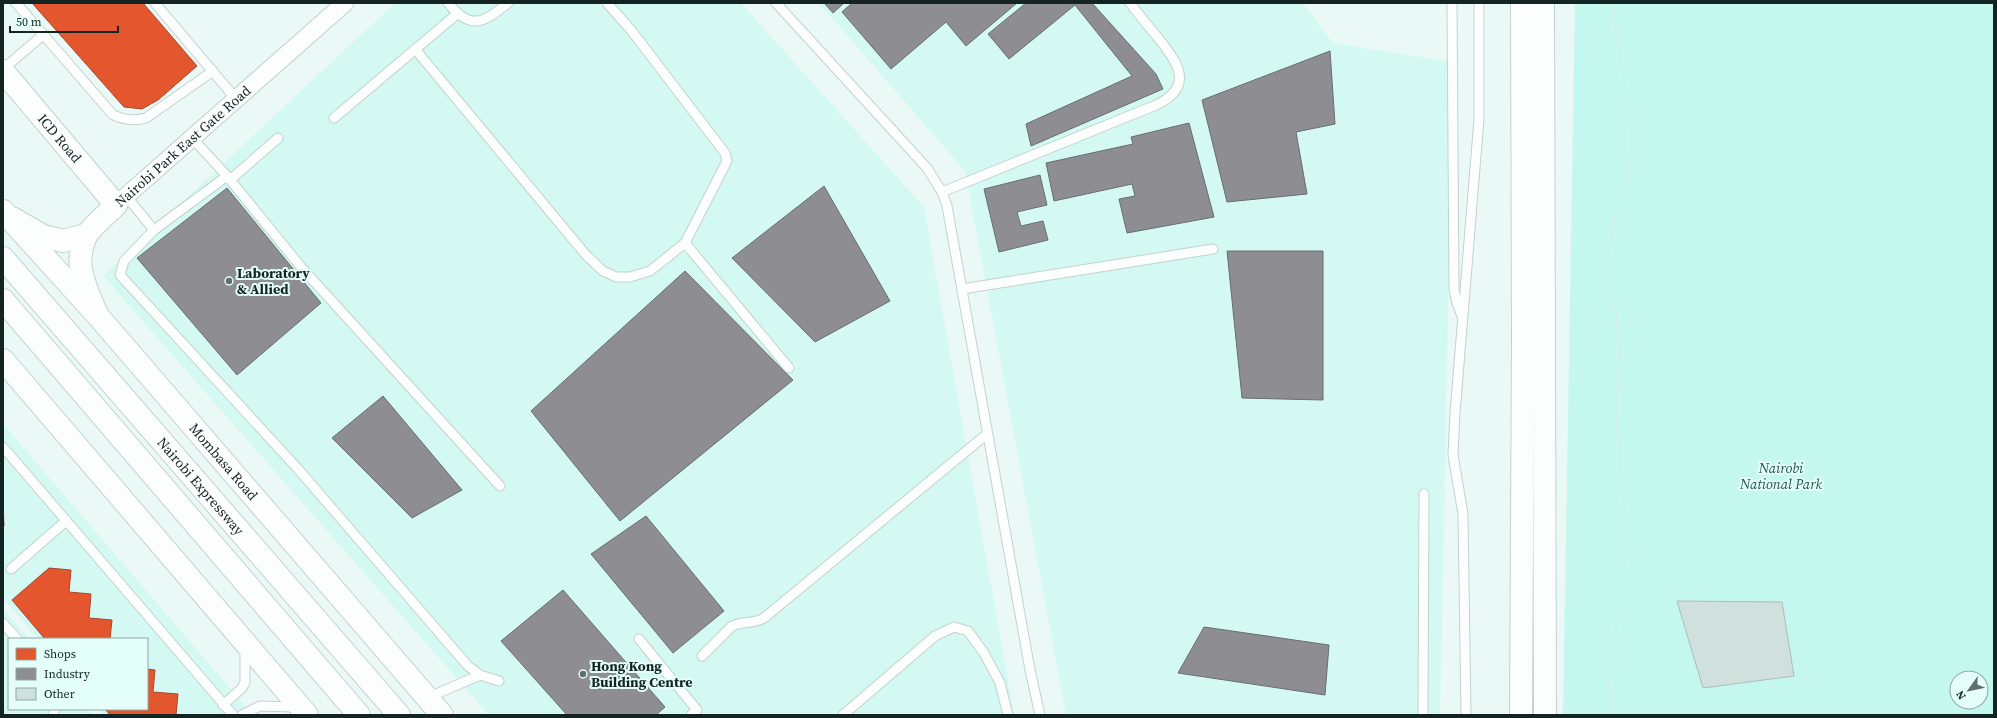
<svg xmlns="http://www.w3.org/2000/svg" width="1997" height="718" viewBox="0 0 1997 718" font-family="'Source Serif 4',serif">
	<rect width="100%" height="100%" fill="#eaf9f6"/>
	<g fill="#d4f9f2">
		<polygon points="395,3 741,3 924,207 1014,715 489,715 103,276"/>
		<polygon points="819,3 1303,3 1333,43 1453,62 1440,715 1066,715 965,171"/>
		<polygon points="3,424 253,715 103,715 98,709 147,709 147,639 38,639 3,598"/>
		<polygon points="3,609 29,639 9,639 9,709 89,709 94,715 3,715"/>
	</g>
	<path fill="#c4f7ee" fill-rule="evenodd" d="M1575,3h419v712h-431zM1957,678h24v24h-24z"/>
	<g fill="#e4572e" stroke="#a5482a">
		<polygon points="32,3 143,3 197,66 158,100 142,109 124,107"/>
		<polygon points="3,504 4,526 3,527"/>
		<polygon points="49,568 71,570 69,592 91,594 89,618 112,620 110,639 45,639 12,600"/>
		<polygon points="147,669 155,670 153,692 178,694 176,715 110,715 105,709 147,709"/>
	</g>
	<g fill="#8d8d92" stroke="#686e70">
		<polygon points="824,3 844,3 833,13"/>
		<polygon points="852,3 1017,3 966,46 946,22 891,69 842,12"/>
		<polygon points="1026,3 1092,3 1156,74 1163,89 1031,146 1026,124 1132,76 1075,5 1009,59 988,34"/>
		<polygon points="1330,51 1335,124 1296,132 1307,194 1227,202 1202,100"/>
		<polygon points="1189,123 1214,217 1127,233 1119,199 1135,196 1132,184 1054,201 1046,163 1133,144 1131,137"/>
		<polygon points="1040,175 1047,205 1017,212 1021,226 1043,221 1048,240 999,252 984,189"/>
		<polygon points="824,186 890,301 815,342 732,258"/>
		<polygon points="227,188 321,303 237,375 137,258"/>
		<polygon points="1227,251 1323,251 1323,400 1242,398"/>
		<polygon points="685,271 793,380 620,521 531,411"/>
		<polygon points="383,396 462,490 412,518 332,438"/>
		<polygon points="646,516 724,611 673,653 591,554"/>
		<polygon points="563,590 665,707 656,715 567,715 501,641"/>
		<polygon points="1204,627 1329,645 1325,695 1178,673"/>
	</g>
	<polygon fill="#d0e0dd" stroke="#aebcba" points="1677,601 1782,602 1794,676 1703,688"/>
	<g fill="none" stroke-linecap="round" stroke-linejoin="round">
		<g stroke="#c3d2cf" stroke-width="11">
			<g id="service">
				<path d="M16,3l97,112c11,5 22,6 33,3l67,-47"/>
				<polyline points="155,3 236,99"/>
				<path d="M448,3c23,28 35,20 60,0"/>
				<polyline points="776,3 927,168 942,192 947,206 1030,670 1040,715"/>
				<polyline points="1452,3 1454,290 1457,303 1462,316"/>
				<polyline points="415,49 586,255 603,271 616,277 630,277 650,271 685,243 727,161 725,153 631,30 607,3"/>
				<polyline points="3,69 43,35"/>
				<polyline points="334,118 457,14"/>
				<polyline points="192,138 227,176"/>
				<polyline points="230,180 278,138"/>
				<path d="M942,192l214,-87c38,-18 23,-41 3,-66 -10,-12 -20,-24 -29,-36"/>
				<polyline points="126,196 154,230 124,261 120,275 298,469 468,666 480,675"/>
				<polyline points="154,230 227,176 301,267 500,486"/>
				<polyline points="685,243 789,368"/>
				<polyline points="962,289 1213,249"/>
				<polyline points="3,447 233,715"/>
				<polyline points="11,569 66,521"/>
				<polyline points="3,623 17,639"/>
				<polyline points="639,639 697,710 691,715"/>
				<path d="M702,656l30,-30c11,-5 22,-2 32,-8l223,-184"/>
				<polyline points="427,698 480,675 499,681"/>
				<polyline points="223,705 242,688 245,682 245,649"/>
				<polyline points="53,715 55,709"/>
				<polyline points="242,715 260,706 296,707"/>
				<polyline points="843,715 935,636 954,627 968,631 984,653 1000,683 1008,715"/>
				<polyline points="1423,715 1424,494"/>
				<polyline points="1466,715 1463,514 1453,455 1455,413 1479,119 1479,3"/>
			</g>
		</g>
		<g stroke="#c3d2cf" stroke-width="19">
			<g id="minor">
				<path id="s1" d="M116,205l229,-202"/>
			</g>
		</g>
		<g stroke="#c3d2cf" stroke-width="24">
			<g id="primary">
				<polyline points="1543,3 1545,715"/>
				<path id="s2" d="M3,71l113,134c-8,8 -25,22 -30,31 -13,27 -1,50 10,76"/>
				<polyline points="12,218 43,236 63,241 86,235"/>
				<polyline points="1521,715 1523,340 1522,3"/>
			</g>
		</g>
		<g stroke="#c3d2cf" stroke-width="24">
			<g id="trunk">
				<path id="s3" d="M3,211l95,105 344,399"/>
				<polyline points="3,360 307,715"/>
			</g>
		</g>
		<g stroke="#c3d2cf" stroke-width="24">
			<g id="motorway">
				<path id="s4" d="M3,258l396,457"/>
				<polyline points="3,300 359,715"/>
			</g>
		</g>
		<polyline stroke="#dee4e2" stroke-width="2.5" stroke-dasharray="1 3" stroke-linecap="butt" points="1613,715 1609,685 1627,542 1616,409 1620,344 1616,313 1606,277 1606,266 1613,227 1630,165 1632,144 1629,107 1613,14 1615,3"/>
		<use href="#service" stroke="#fcfefe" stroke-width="9"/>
		<use href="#minor" stroke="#fcfefe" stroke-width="17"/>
		<use href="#primary" stroke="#fcfefe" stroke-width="22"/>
		<use href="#trunk" stroke="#fcfefe" stroke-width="22"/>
		<use href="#motorway" stroke="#fcfefe" stroke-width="22"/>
	</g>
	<g fill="#5e6f6c" stroke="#e4fffa" stroke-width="1.5">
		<circle cx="229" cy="281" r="4"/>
		<circle cx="583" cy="674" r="4"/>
	</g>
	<g text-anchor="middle" stroke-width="4" stroke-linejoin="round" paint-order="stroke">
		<g font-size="14" fill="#132422" stroke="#e4fffa">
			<text dy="5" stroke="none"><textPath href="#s2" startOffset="88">ICD Road</textPath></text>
			<text dy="5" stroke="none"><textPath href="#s1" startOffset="89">Nairobi Park East Gate Road</textPath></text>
			<text dy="5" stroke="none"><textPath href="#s3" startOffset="334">Mombasa Road</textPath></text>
			<text dy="5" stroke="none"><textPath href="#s4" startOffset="302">Nairobi Expressway</textPath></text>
		</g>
		<g font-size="14" font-weight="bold" fill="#132422" stroke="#e4fffa" text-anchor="start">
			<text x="237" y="278">Laboratory<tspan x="237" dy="16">&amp; Allied</tspan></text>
			<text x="591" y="671">Hong Kong<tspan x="591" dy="16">Building Centre</tspan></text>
		</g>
		<g font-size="14" font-style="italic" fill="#23574f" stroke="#e4fffa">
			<text x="1781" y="473">Nairobi<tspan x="1781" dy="16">National Park</tspan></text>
		</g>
	</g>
	<rect width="1997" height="718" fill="none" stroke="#132422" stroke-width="8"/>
	<rect x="8" y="638" width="140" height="72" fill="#e4fffa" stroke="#90a7a4"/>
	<rect x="16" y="648" width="20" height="12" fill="#e4572e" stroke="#90a7a4"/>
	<text x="44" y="658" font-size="12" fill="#132422">Shops</text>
	<rect x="16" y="668" width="20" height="12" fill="#8d8d92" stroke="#90a7a4"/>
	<text x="44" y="678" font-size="12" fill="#132422">Industry</text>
	<rect x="16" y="688" width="20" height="12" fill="#d0e0dd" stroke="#90a7a4"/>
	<text x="44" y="698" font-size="12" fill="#132422">Other</text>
	<g transform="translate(1969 690) rotate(237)"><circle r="19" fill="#e4fffa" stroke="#90a7a4"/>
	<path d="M0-3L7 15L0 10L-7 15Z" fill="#5e6f6c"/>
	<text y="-6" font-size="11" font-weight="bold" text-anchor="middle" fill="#132422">N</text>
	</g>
	<path d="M10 26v6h108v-6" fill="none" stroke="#132422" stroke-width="2"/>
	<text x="16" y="26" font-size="12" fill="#132422" stroke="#e4fffa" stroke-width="3" paint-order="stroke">50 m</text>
</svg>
